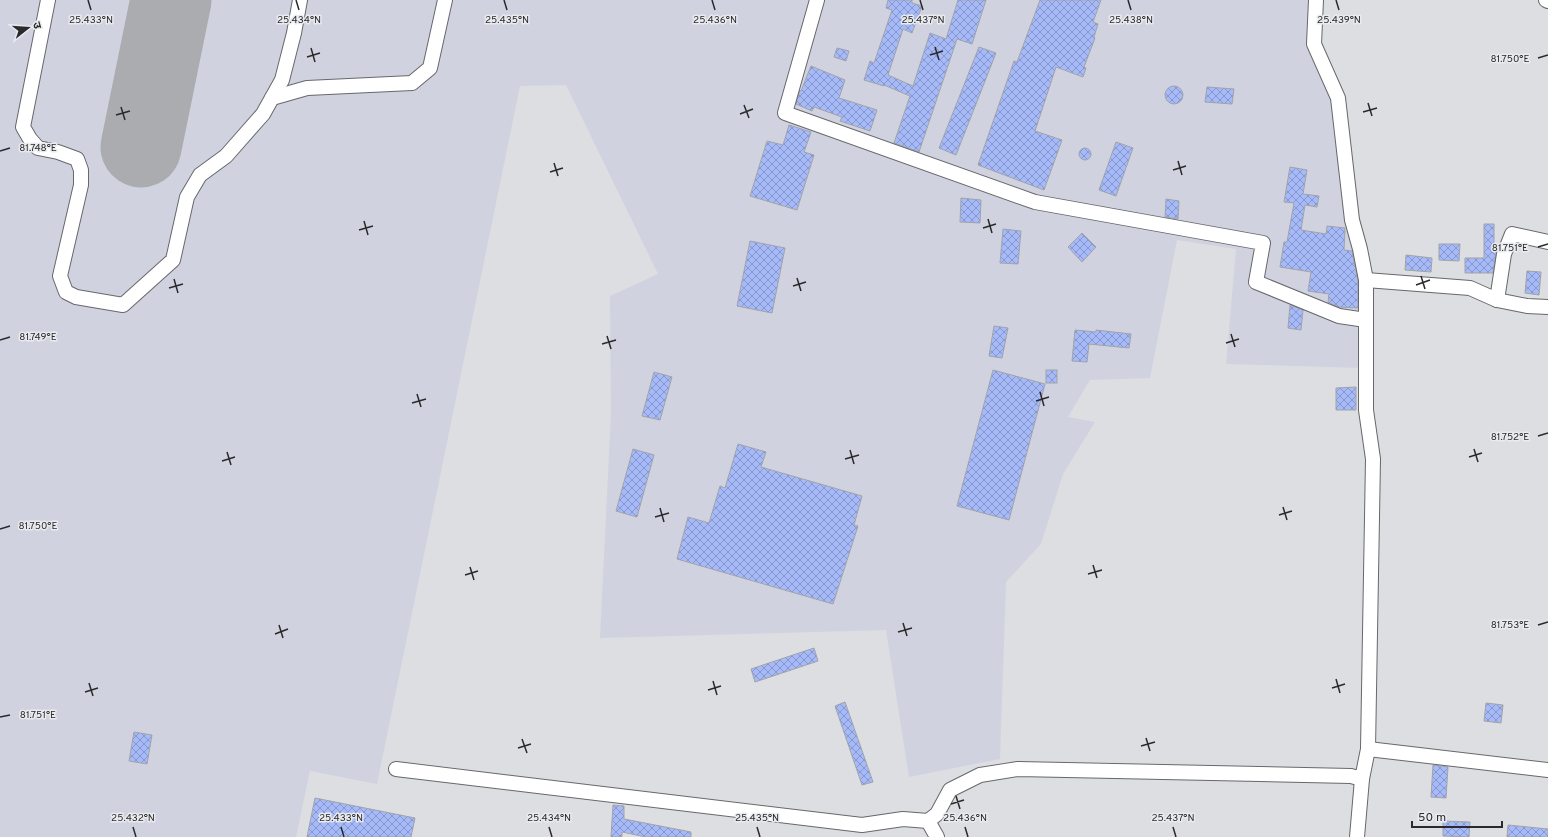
<svg xmlns="http://www.w3.org/2000/svg" width="1548" height="837" viewBox="0 0 1548 837" font-family="Overpass,'Noto Sans Devanagari',sans-serif">
	<defs>
		<pattern id="building-cross-hatch" width="8" height="8" patternUnits="userSpaceOnUse"><rect width="8" height="8" fill="#a6baf9"/><path d="M0 0l8 8M0 8l8-8" fill="none" stroke="#8797ca"/></pattern>
	</defs>
	<rect width="100%" height="100%" fill="#dcdee2"/>
	<polygon fill="#d0d3df" points="0,0 1315,0 1319,52 1342,97 1359,225 1364,368 1226,364 1236,249 1177,240 1150,378 1090,380 1068,417 1095,422 1063,474 1041,544 1006,582 1000,759 909,777 886,630 600,638 611,413 610,296 658,274 566,85 520,86 377,784 310,771 296,837 0,837"/>
	<g fill="none" stroke-linecap="round" stroke-linejoin="round">
		<polyline stroke="#aaacaf" stroke-width="81" points="141,147 171,0"/>
	</g>
	<g fill="url(#building-cross-hatch)" stroke="#a1a3a7">
		<polygon points="888,0 912,0 912,3 922,6 912,33 903,29 888,75 913,86 930,33 946,39 958,0 986,0 972,44 957,39 919,152 894,143 910,96 884,85 884,86 864,80 870,61 874,63 892,10 886,8"/>
		<polygon points="1040,0 1101,0 1093,22 1098,24 1094,37 1095,38 1084,67 1086,68 1083,77 1056,67 1035,131 1062,140 1044,190 978,165 1014,61 1017,62"/>
		<polygon points="979,47 996,53 956,155 939,148"/>
		<polygon points="837,48 849,51 846,61 834,57"/>
		<polygon points="811,66 845,80 839,98 877,110 870,131 840,121 842,117 814,107 812,111 796,104 800,90 801,91"/>
		<circle cx="1174" cy="95" r="9"/>
		<polygon points="1207,87 1234,89 1232,104 1205,102"/>
		<polygon points="789,125 811,132 804,152 814,155 797,210 750,196 767,141 783,145"/>
		<polygon points="1116,142 1133,148 1116,196 1099,190"/>
		<circle cx="1085" cy="154" r="6"/>
		<polygon points="1290,167 1307,170 1303,194 1319,196 1317,207 1305,205 1301,230 1326,234 1327,226 1345,228 1344,250 1352,251 1358,281 1358,308 1338,307 1328,302 1329,294 1308,291 1311,272 1280,267 1284,242 1287,242 1294,203 1284,202"/>
		<polygon points="961,198 981,200 980,223 960,222"/>
		<polygon points="1166,199 1179,201 1178,219 1165,217"/>
		<polygon points="1484,224 1494,224 1494,250 1496,250 1496,253 1493,273 1465,273 1465,258 1484,258"/>
		<polygon points="1003,229 1021,231 1018,264 1000,263"/>
		<polygon points="1082,233 1096,247 1082,262 1068,247"/>
		<polygon points="750,241 785,248 772,313 737,306"/>
		<polygon points="1439,244 1460,244 1459,261 1439,260"/>
		<polygon points="1406,255 1432,258 1431,272 1405,270"/>
		<polygon points="1527,271 1541,272 1539,295 1525,293"/>
		<polygon points="1290,305 1303,310 1301,330 1288,328"/>
		<polygon points="994,326 1008,328 1002,358 989,356"/>
		<polygon points="1075,330 1096,332 1096,330 1131,334 1129,348 1089,344 1087,362 1072,361"/>
		<polygon points="993,370 1045,384 1009,520 957,506"/>
		<rect x="1046" y="370" width="11" height="13"/>
		<polygon points="654,372 672,377 660,420 642,416"/>
		<polygon points="1356,387 1356,410 1336,410 1336,388"/>
		<polygon points="738,444 766,452 761,467 862,496 854,525 858,526 833,604 677,559 688,517 709,523 720,486 725,488"/>
		<polygon points="633,449 654,455 637,517 616,511"/>
		<polygon points="814,648 818,661 755,682 751,669"/>
		<polygon points="845,702 873,782 862,785 835,706"/>
		<polygon points="1486,703 1503,705 1501,723 1484,721"/>
		<polygon points="134,732 152,735 147,764 129,761"/>
		<polygon points="1433,765 1448,767 1446,798 1431,797"/>
		<polygon points="315,798 415,818 411,837 307,837"/>
		<polygon points="613,805 624,806 624,819 691,832 691,837 646,837 622,832 622,837 611,837"/>
		<polygon points="1443,821 1470,822 1469,837 1443,836"/>
		<polygon points="1508,825 1548,829 1548,837 1507,837"/>
	</g>
	<g fill="none" stroke-linecap="round" stroke-linejoin="round">
		<g stroke="#66686b" stroke-width="16">
			<g id="minor">
				<polyline points="48,0 23,127 30,139 38,148 58,152 77,159 81,170 81,185 60,276 66,292 76,297 123,305 173,260 187,197 200,175 226,156 263,114 282,80 294,33 300,0"/>
				<polyline points="817,0 785,113 1035,202 1263,243 1256,282 1339,316 1366,320"/>
				<polyline points="1546,0 1548,1"/>
				<polyline points="272,98 307,88 412,83 430,68 445,0"/>
				<polyline points="1366,280 1470,288 1497,300 1527,306 1548,307"/>
				<polyline points="1497,300 1504,254 1512,234 1548,242"/>
				<polyline points="1368,749 1548,770"/>
				<polyline points="396,769 862,825 903,819 928,821 937,837"/>
				<polyline points="928,821 937,814 950,790 980,775 1018,769 1351,776 1362,779 1368,749 1373,459 1366,410 1366,280 1360,249 1352,220 1338,98 1314,44 1316,0"/>
				<polyline points="1357,837 1362,779"/>
			</g>
		</g>
		<use href="#minor" stroke="#fff" stroke-width="14"/>
	</g>
	<path fill="none" stroke="#2a2a2c" stroke-width="1.5" d="M88,0l3,10M296,0l3,10M504,0l3,10M712,0l3,10M920,0l3,10M1128,0l3,10M1336,0l3,10M935,47l4,13M311,48l4,14M930,55l13,-4M307,57l13,-4M1538,58l10,-3M1368,103l4,13M744,105l5,13M121,107l4,13M1363,112l14,-4M740,114l13,-5M116,115l14,-4M0,151l10,-3M1178,161l4,14M554,163l4,13M1173,170l13,-4M550,172l13,-4M988,219l4,14M364,221l4,14M983,228l13,-4M359,230l14,-4M1538,247l10,-3M1421,276l4,13M797,278l4,13M174,279l4,14M1416,285l14,-5M793,286l13,-4M169,288l14,-4M1231,334l4,13M607,336l4,13M0,340l10,-3M1226,343l13,-4M602,344l14,-4M1040,392l4,14M417,394l4,13M1036,401l13,-4M412,403l14,-4M1538,436l10,-3M1474,449l4,13M850,450l4,14M227,452l4,13M1469,457l13,-4M845,459l14,-4M222,461l13,-4M1283,507l4,13M660,508l4,14M1279,515l13,-4M655,517l14,-4M0,529l10,-3M1093,565l4,13M470,567l4,13M1088,574l14,-4M465,575l13,-4M903,623l4,13M279,625l4,13M1538,625l10,-3M898,632l14,-4M275,634l13,-5M1336,679l4,14M713,681l4,14M89,683l4,13M1332,688l13,-4M708,690l13,-4M85,692l13,-4M0,717l10,-2M1146,738l4,13M522,739l5,14M1141,746l14,-4M518,748l13,-4M956,796l4,13M951,804l13,-4M133,827l3,10M341,827l3,10M549,827l3,10M757,827l3,10M965,827l3,10M1173,827l3,10"/>
	<g font-size="10" text-anchor="middle" fill="#2a2a2c" stroke="#e9ebef" stroke-width="3" stroke-linejoin="round" paint-order="stroke">
		<text x="91" y="23">25.433°N</text>
		<text x="299" y="23">25.434°N</text>
		<text x="507" y="23">25.435°N</text>
		<text x="715" y="23">25.436°N</text>
		<text x="923" y="23">25.437°N</text>
		<text x="1131" y="23">25.438°N</text>
		<text x="1339" y="23">25.439°N</text>
		<text x="1510" y="62">81.750°E</text>
		<text x="38" y="151">81.748°E</text>
		<text x="1510" y="251">81.751°E</text>
		<text x="38" y="340">81.749°E</text>
		<text x="1510" y="440">81.752°E</text>
		<text x="38" y="529">81.750°E</text>
		<text x="1510" y="628">81.753°E</text>
		<text x="38" y="718">81.751°E</text>
		<text x="133" y="821">25.432°N</text>
		<text x="341" y="821">25.433°N</text>
		<text x="549" y="821">25.434°N</text>
		<text x="757" y="821">25.435°N</text>
		<text x="965" y="821">25.436°N</text>
		<text x="1173" y="821">25.437°N</text>
	</g>
	<g transform="translate(28 28) rotate(73)" stroke="#e9ebef" stroke-width="3" paint-order="stroke">
	<path d="M0-3L7 15L0 10L-7 15Z" fill="#2a2a2c"/>
	<text y="-6" font-size="11" font-weight="bold" text-anchor="middle" fill="#2a2a2c">उ</text>
	</g>
	<path d="M1412 821v6h90v-6" fill="none" stroke="#2a2a2c" stroke-width="2"/>
	<text x="1418" y="821" font-size="12" fill="#2a2a2c" stroke="#e9ebef" stroke-width="3" paint-order="stroke">50 m</text>
</svg>
